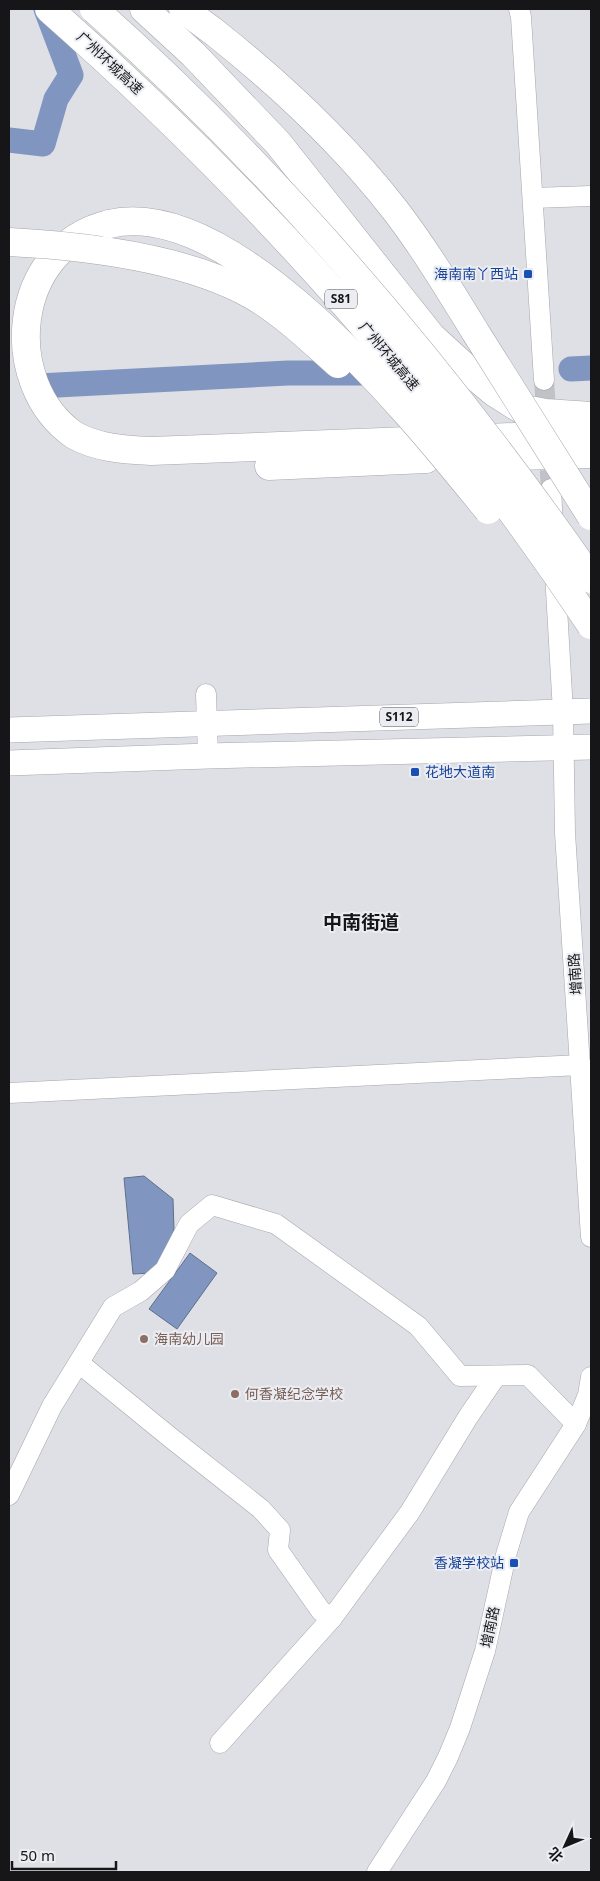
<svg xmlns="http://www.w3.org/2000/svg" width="600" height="1881" viewBox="0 0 600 1881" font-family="'Noto Sans','Noto Sans SC',sans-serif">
	<rect width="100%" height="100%" fill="#dee0e6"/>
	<g fill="#8095bf" stroke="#606f8d">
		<polygon points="144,1176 173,1199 174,1230 169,1247 153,1273 133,1274 124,1178"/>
		<polygon points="190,1253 217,1273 177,1329 149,1309"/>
	</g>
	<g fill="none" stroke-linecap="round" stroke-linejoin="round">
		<g stroke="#8095bf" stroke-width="25">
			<polyline points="9,140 43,144 56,99 71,75 46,9"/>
			<polyline points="571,369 591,368"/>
			<polyline points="38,386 288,373 361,373"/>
		</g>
		<polyline stroke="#c0c2c7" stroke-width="20" stroke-dasharray="20 10" stroke-linecap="butt" points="544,380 551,489"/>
		<g stroke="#a5a6ac" stroke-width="21">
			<g id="minor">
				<polyline points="519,9 521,17 544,380"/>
				<polyline points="533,198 591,196"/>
				<polyline points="551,489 553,526"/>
				<polyline points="555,573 563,712 565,833 591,1237"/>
				<polyline points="206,694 208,756"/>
				<polyline points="9,1093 581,1065"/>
				<polyline points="79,1363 171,1438 261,1509 280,1530 278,1550 321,1611 332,1618"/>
				<polyline points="9,1495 52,1406 113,1307 141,1291 165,1270 189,1224 212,1205 276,1224 418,1326 460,1376 528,1375 576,1424"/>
				<polyline points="220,1743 332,1618 410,1512 468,1417 496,1376"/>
				<polyline points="377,1872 436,1781 448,1757 460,1728 485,1651 506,1555 519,1512 576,1424 588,1395 591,1377"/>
			</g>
		</g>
		<g stroke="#a5a6ac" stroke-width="26">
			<g id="major">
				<polyline points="9,730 591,711"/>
				<polyline points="9,763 208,756 591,747"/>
			</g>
		</g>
		<g stroke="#a5a6ac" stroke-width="29">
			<g id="highway">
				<polyline points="144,9 193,54 278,143 431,336 477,378 495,393 519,408 546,413 591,416"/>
				<polyline points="183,9 214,32"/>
				<path d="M109,224c-98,24 -109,159 -35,211 23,13 51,15 77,16l440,-17"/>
				<polyline points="481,457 591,454"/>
				<polyline points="269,466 426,459"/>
			</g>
		</g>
		<use href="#minor" stroke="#fff" stroke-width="20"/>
		<use href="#major" stroke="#fff" stroke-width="25"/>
		<use href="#highway" stroke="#fff" stroke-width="28"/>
		<g stroke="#a5a6ac" stroke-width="29" stroke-linecap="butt">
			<g id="highway-bridge">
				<path d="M49,9c206,182 390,387 542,616"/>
				<path d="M94,9c189,168 353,363 497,570"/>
				<path d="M214,32c67,53 128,110 181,178 30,39 55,81 81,123 39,61 77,122 115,183"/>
				<path d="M109,224c127,-30 307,198 379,286"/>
				<path d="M9,242c77,4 175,15 243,53 31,18 59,45 86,69"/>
			</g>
		</g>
		<use href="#highway-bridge" stroke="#fff" stroke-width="28"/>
	</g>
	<g fill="#1a4fb4" stroke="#ebedf3" stroke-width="2">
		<rect x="523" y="269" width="10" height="10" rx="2.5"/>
		<rect x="410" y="767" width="10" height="10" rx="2.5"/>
		<rect x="509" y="1558" width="10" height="10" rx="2.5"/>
	</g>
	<g fill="#8d6e63" stroke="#ebedf3" stroke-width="2">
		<circle cx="144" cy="1339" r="5"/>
		<circle cx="235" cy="1394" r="5"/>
	</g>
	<g text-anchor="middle" stroke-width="4" stroke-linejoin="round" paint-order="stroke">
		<g fill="#ebedf3" stroke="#56565a" stroke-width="1">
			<rect x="325" y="289.5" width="32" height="19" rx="4"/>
			<rect x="380" y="707.5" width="38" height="19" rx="4"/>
		</g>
		<g font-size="12" font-weight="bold" fill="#161618">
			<text x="341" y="303">S81</text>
			<text x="399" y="721">S112</text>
		</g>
		<g font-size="14" fill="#161618" stroke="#ebedf3">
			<text transform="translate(110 63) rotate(43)" y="5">广州环城高速</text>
			<text transform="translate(389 356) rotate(50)" y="5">广州环城高速</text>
			<text transform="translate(575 974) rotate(-94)" y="5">增南路</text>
			<text transform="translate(490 1627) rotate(-78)" y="5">增南路</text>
		</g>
		<g font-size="14" fill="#164399" stroke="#ebedf3" text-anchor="end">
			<text x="518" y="279">海南南丫西站</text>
			<text x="425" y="777" text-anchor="start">花地大道南</text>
			<text x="504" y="1568">香凝学校站</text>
		</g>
		<g font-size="14" fill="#785e54" stroke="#ebedf3" text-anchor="start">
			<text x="154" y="1344">海南幼儿园</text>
			<text x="245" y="1399">何香凝纪念学校</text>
		</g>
		<g font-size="19" font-weight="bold" fill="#161618" stroke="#ebedf3">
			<text x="361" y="929">中南街道</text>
		</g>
	</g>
	<rect width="600" height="1881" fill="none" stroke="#161618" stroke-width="20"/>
	<g transform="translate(565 1846) rotate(226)" stroke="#ebedf3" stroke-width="4" paint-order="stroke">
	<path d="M0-4L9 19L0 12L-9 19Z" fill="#161618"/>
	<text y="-8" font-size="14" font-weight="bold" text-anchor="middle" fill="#161618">北</text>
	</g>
	<path d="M12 1861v8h104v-8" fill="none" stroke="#161618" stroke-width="2.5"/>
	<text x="20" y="1861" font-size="15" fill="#161618" stroke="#ebedf3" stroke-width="4" paint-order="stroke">50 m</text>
</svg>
